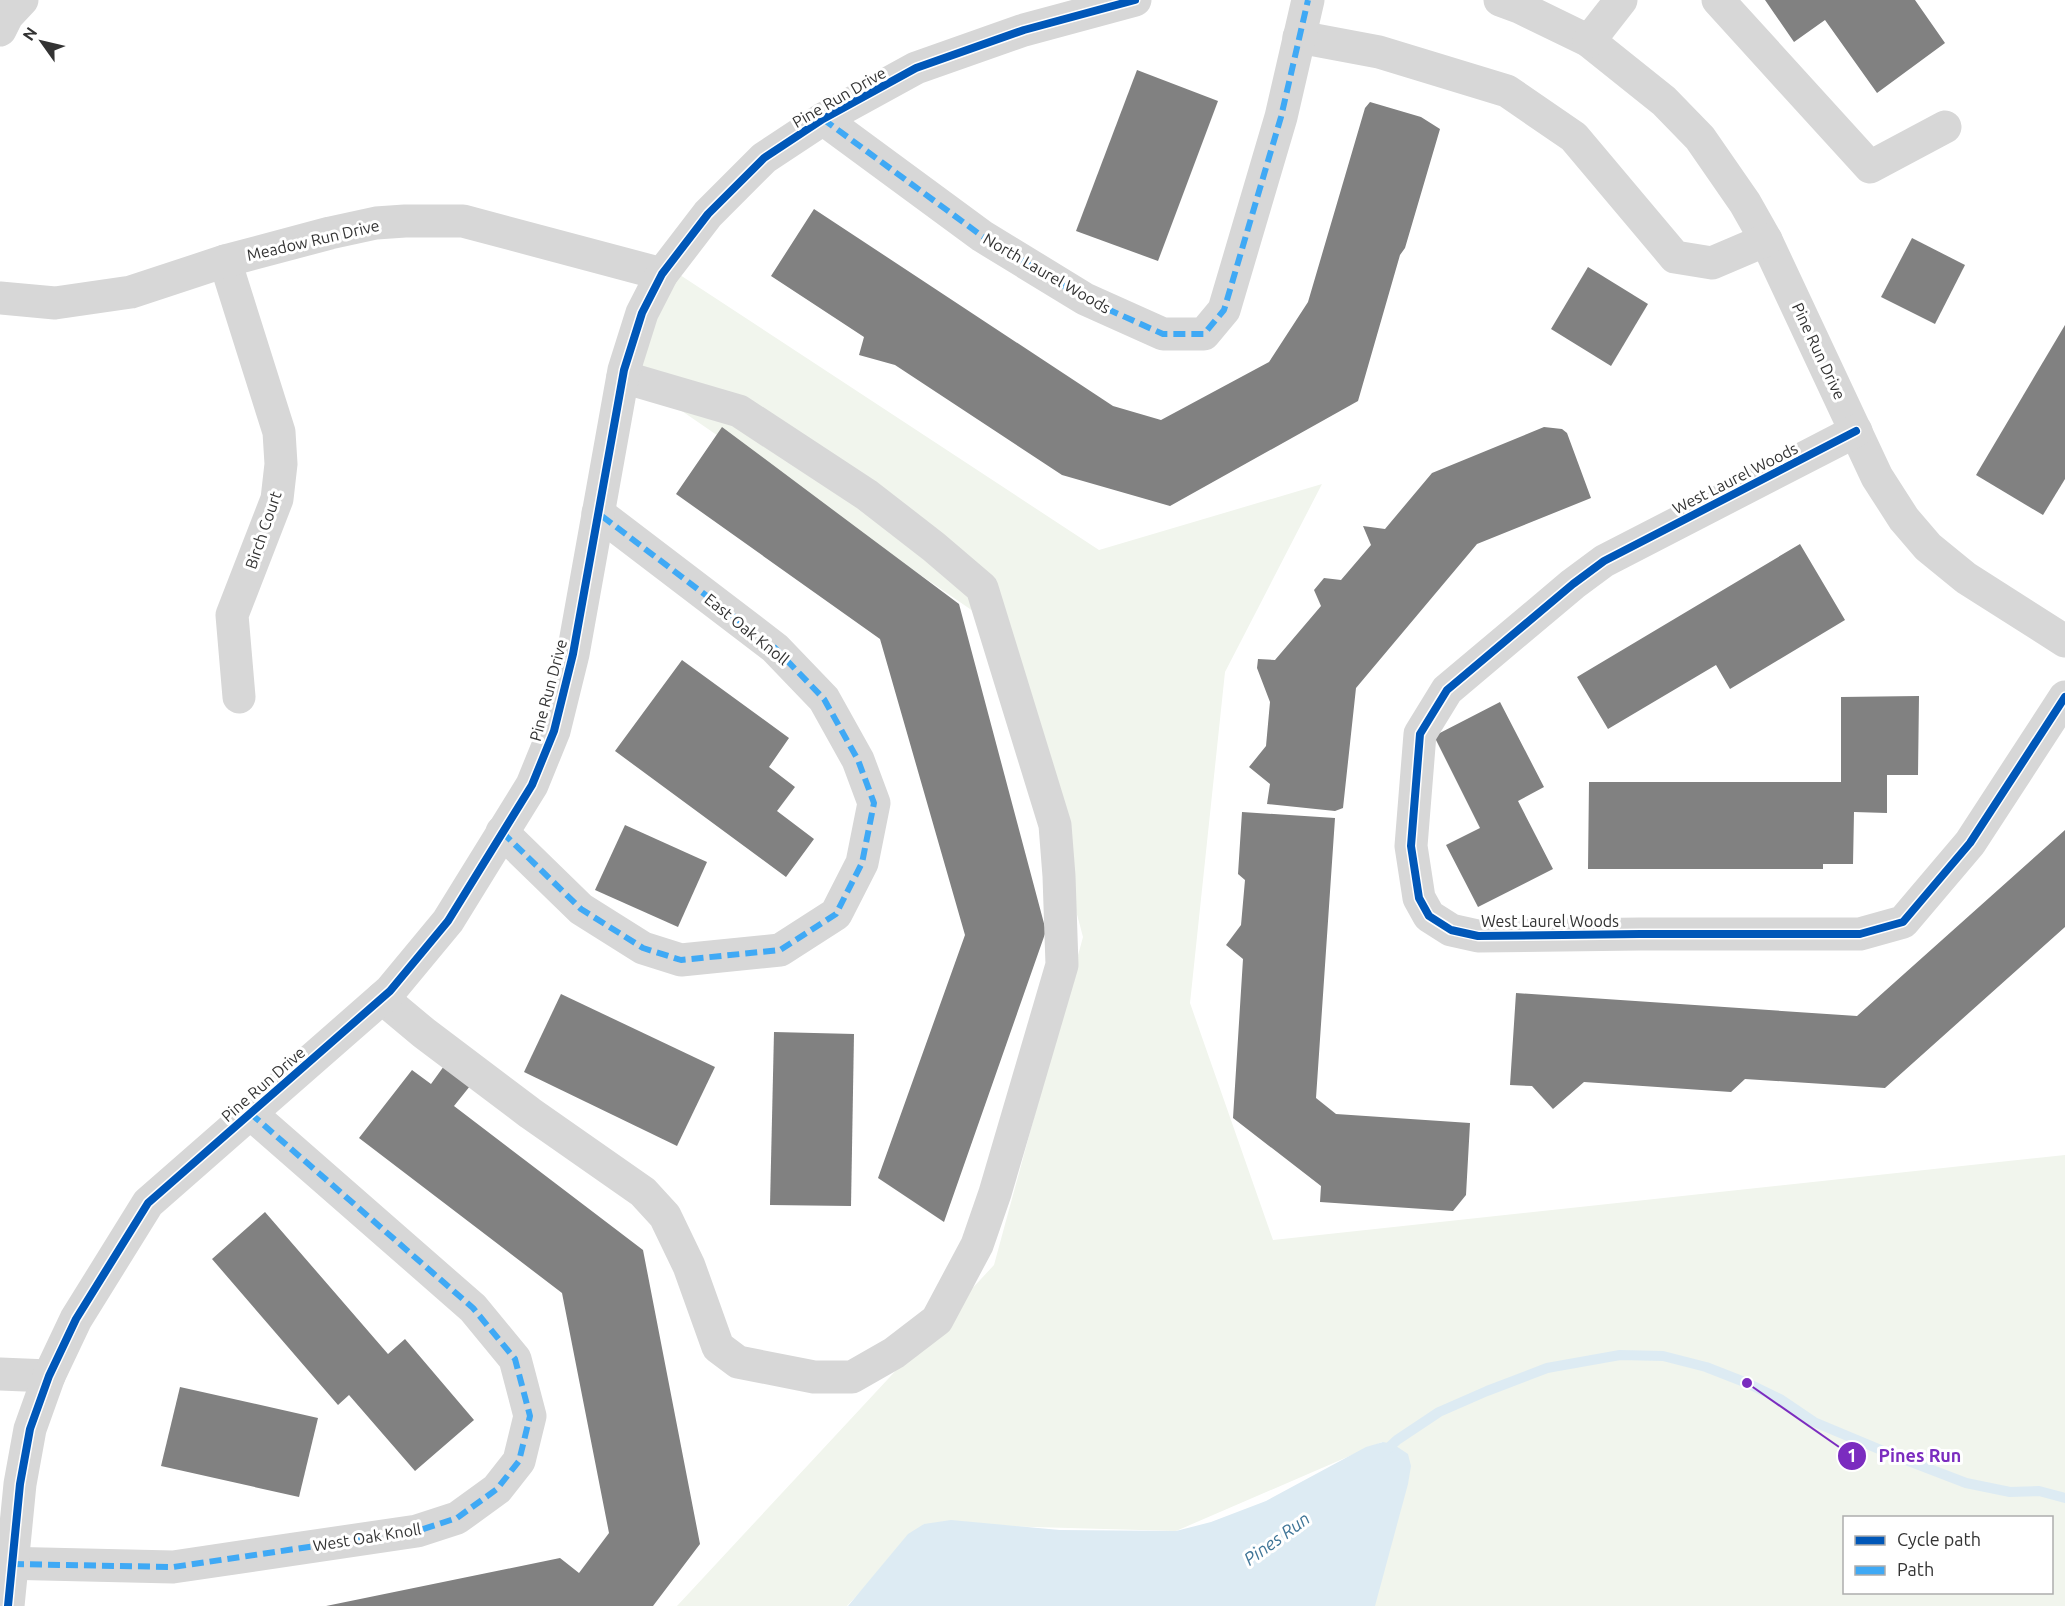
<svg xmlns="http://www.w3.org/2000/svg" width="2065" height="1606" viewBox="0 0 2065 1606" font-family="Ubuntu,sans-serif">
	<rect width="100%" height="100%" fill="#fff"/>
	<path fill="#f1f5ed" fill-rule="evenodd" d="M677,273l422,277 223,-66 -97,188 -35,331 83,237 792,-85v451h-716l33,-164 -206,89 -252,-7 -77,82h-170l317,-341 89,-328 -81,-306 -371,-255zM1844,1518h208v74h-208z"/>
	<polygon fill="#ddebf3" points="1383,1442 1393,1444 1408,1454 1411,1466 1408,1484 1375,1606 848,1606 908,1534 924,1524 951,1520 1060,1530 1176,1531 1211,1522 1266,1501 1366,1447"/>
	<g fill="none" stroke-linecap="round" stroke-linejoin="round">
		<polyline stroke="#ddebf3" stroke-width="10" points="1383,1453 1397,1440 1439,1412 1487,1391 1547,1368 1620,1355 1663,1356 1706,1367 1747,1383 1780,1399 1814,1422 1893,1455 1966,1483 2010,1492 2039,1491 2065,1498"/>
	</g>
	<g fill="#818181">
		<polygon points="1765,0 1915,0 1945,43 1877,93 1825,20 1794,42"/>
		<polygon points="1137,70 1218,101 1158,261 1076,231"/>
		<polygon points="1370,102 1421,117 1440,129 1405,248 1400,255 1358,401 1170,506 1062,475 895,365 859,355 864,337 771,276 814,209 1113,406 1161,420 1269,362 1308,302 1365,108"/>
		<polygon points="1912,238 1965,265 1935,324 1881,297"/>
		<polygon points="1588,267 1648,304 1611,366 1551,329"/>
		<polygon points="2065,325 2065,479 2043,515 1976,475"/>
		<polygon points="722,427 959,604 1046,931 944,1222 878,1178 965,935 880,639 676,494"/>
		<polygon points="1544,427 1562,429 1567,433 1591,498 1477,544 1356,688 1343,808 1335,811 1267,804 1270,784 1249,767 1266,746 1270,702 1257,668 1258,659 1275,660 1321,606 1314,590 1324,578 1341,580 1371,545 1363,526 1385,529 1432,473"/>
		<polygon points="1800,544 1845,620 1730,689 1716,665 1608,729 1577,677"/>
		<polygon points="682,660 789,738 769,767 795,787 777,811 814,839 786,877 615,751"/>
		<polygon points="1919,696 1918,775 1887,775 1887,813 1854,812 1853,864 1823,864 1823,869 1588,869 1589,782 1841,782 1841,697"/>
		<polygon points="1500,702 1544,787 1518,801 1553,869 1478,907 1446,845 1480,828 1434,736"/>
		<polygon points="1242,812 1335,818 1316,1098 1336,1114 1470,1123 1466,1195 1453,1211 1320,1202 1321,1186 1233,1118 1243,959 1226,945 1241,925 1245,880 1238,874"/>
		<polygon points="625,825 707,862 678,927 595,890"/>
		<polygon points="2065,830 2065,927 1885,1088 1745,1079 1731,1092 1584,1082 1553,1109 1532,1086 1510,1085 1516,993 1857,1016"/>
		<polygon points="561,994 715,1067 677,1146 524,1072"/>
		<polygon points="774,1032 854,1034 851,1206 770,1205"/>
		<polygon points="444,1066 470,1086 454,1106 643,1250 700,1544 653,1606 326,1606 560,1558 579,1573 609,1533 562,1293 359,1138 412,1070 431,1084"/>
		<polygon points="265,1212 388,1354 405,1339 474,1420 415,1471 349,1395 338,1405 212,1259"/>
		<polygon points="180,1387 318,1418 299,1497 161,1466"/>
	</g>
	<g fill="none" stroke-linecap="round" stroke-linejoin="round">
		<g stroke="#d7d7d7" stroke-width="33">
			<polyline points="1500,0 1519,7 1589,41 1664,101 1700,138 1745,203 1766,240 1877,477 1904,519 1928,547 1966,578 2065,641"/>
			<polyline points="1718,0 1870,167 1945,127"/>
			<polyline points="0,30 7,16 22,0"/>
			<polyline points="1299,37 1379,52 1507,91 1574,137 1675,257 1712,263 1766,240"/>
			<polyline points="1589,41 1621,0"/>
			<polyline points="823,119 982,236 1085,299 1163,334 1204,334 1224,310 1281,117 1308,0"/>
			<polyline points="225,261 279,432 281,464 277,499 232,615 239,697"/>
			<polyline points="0,298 55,303 131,292 225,261 330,233 376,223 405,221 463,221 662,274"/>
			<polyline points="1856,431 1604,561 1573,584 1447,690 1420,734 1411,846 1419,898 1429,916 1451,930 1478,936 1640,934 1860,934 1903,922 1970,843 2065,697"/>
			<polyline points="502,832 581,909 643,948 681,960 780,950 836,914 862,863 874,803 858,760 824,699 775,648 598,513"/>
			<polyline points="382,998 424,1033 530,1113 643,1192 665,1216 689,1266 718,1347 738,1362 814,1377 852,1377 894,1353 937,1320 977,1245 995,1193 1062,965 1059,876 1055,825 982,588 934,547 867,495 739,411 623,377"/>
			<polyline points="0,1374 49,1376"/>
			<polyline points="0,1563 173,1567 417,1531 457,1518 497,1489 519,1461 530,1416 515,1359 473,1308 250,1113"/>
			<polyline points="8,1606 20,1484 30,1429 49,1376 76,1319 148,1203 390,991 448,921 532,785 554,731 573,654 624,370 642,313 662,274 708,214 764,158 823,119 916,68 1024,30 1135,0"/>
		</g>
		<g stroke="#3fa9f5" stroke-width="6" stroke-dasharray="12 6" stroke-linecap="butt">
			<polyline points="823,119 982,236 1085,299 1163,334 1204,334 1224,310 1281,117 1308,0"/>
			<polyline points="502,832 581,909 643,948 681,960 780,950 836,914 862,863 874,803 858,760 824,699 775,648 598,513"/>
			<polyline points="12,1564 173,1567 417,1531 457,1518 497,1489 519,1461 530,1416 515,1359 473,1308 250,1113"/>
		</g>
		<g stroke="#fff" stroke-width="11">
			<g id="cycleway">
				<polyline points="1856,431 1604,561 1573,584 1447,690 1420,734 1411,846 1419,898 1429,916 1451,930 1478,936 1640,934 1860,934 1903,922 1970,843 2065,697"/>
				<polyline points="8,1606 20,1484 30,1429 49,1376 76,1319 148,1203 390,991 448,921 532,785 554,731 573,654 624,370 642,313 662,274 708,214 764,158 823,119 916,68 1024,30 1135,0"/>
			</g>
		</g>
		<use href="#cycleway" stroke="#0057b8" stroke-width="8"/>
	</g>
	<g text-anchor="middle" stroke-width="6" stroke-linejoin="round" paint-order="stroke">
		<g font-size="16" fill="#333" stroke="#fff">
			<text transform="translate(839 97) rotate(-30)" y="6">Pine Run Drive</text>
			<text transform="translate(313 240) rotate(-13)" y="6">Meadow Run Drive</text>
			<text transform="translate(1047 273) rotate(30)" y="6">North Laurel Woods</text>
			<text transform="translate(1819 351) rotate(65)" y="6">Pine Run Drive</text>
			<text transform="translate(1735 478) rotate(-27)" y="6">West Laurel Woods</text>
			<text transform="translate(263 530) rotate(-71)" y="6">Birch Court</text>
			<text transform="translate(747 629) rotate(39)" y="6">East Oak Knoll</text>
			<text transform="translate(548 690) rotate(-75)" y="6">Pine Run Drive</text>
			<text x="1550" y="927">West Laurel Woods</text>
			<text transform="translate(263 1084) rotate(-41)" y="6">Pine Run Drive</text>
			<text transform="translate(367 1537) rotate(-9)" y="6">West Oak Knoll</text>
		</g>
		<g font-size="18" font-style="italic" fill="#3f7597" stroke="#fff">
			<text transform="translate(1277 1539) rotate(-36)" y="6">Pines Run</text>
		</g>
	</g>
	<path fill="none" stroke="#7b2cbf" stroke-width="2" d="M1747 1383L1852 1456"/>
	<g fill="#7b2cbf" stroke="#fff" stroke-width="2">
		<circle cx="1747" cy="1383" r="6"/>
		<circle cx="1852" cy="1456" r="15"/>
	</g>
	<g font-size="18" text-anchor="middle" font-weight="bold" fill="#fff">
		<text x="1852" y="1462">1</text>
	</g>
	<g font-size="18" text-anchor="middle" font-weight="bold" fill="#7b2cbf" stroke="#fff" stroke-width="6" stroke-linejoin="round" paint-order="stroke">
		<text x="1920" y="1462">Pines Run</text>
	</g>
	<rect x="1843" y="1516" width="210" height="78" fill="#ffffff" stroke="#adadad" stroke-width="1.5"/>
	<rect x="1855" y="1536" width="30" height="9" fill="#0057b8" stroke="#adadad" stroke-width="1.5"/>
	<text x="1897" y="1546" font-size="18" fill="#333333">Cycle path</text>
	<rect x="1855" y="1566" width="30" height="9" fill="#3fa9f5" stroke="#adadad" stroke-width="1.5"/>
	<text x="1897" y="1576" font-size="18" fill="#333333">Path</text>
	<g transform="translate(42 42) rotate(304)" stroke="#ffffff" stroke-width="4.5" paint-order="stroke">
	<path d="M0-4.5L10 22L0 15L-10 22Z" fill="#333333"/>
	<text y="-9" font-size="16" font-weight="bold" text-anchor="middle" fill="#333333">N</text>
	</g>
</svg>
